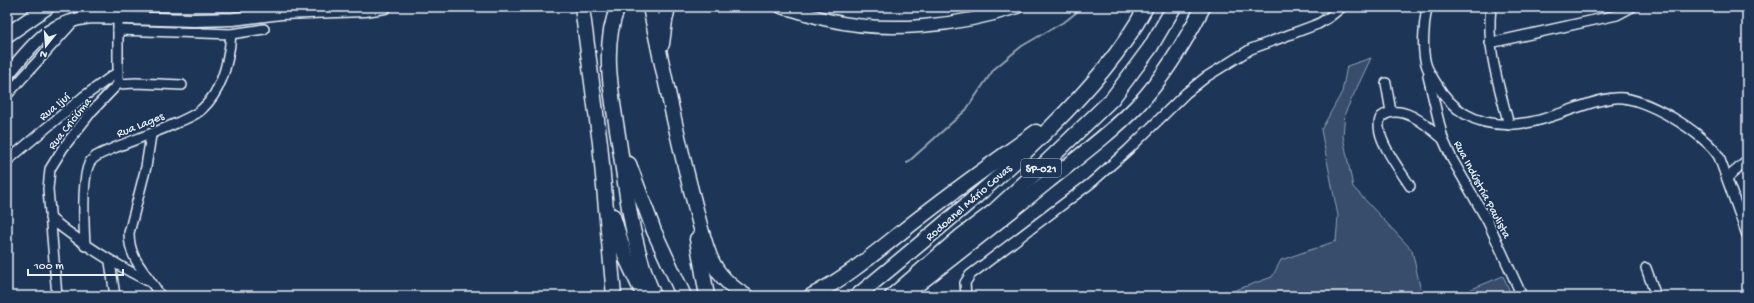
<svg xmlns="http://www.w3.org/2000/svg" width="1754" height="303" viewBox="0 0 1754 303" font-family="'Gochi Hand',sans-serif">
	<rect width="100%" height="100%" fill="#1d3557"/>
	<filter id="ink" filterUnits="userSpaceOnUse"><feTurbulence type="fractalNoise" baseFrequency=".025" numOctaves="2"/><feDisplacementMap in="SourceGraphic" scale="8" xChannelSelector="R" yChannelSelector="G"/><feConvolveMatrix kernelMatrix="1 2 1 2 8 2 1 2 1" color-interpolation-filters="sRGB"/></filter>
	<g filter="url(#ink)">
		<g fill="#374d6c" stroke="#909fb2">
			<polygon points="1371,58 1345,113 1343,136 1353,187 1412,250 1422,296 1219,296 1272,277 1281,260 1336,241 1338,216 1321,130 1342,92 1347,66"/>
			<polygon points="1503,276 1512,296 1455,296"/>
		</g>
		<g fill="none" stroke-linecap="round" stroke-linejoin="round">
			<polyline stroke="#95a4b5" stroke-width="2" points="907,163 966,110 994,69 1022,46 1067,20 1083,7"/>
			<g stroke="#e8f1f8" stroke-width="12">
				<g id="minor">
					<path d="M1427,7c-3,16 -6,45 0,60 2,5 6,11 9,16 21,37 54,47 95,39 27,-5 58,-22 84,-24 28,-3 91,36 104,59l28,78"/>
					<path d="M1491,7c-5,41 8,79 18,118"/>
					<polyline points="118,30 231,34 264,29"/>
					<polyline points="1490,43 1617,15 1632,7"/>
					<polyline points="1428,76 1443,139 1452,159 1488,222 1522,296"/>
					<polyline points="1386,83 1391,112"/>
					<polyline points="118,84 136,83 182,85"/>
					<polyline points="7,95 74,21"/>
					<path d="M151,135l-5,32 -17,66c0,29 19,40 31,63"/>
					<polyline points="7,161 83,97 118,72"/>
					<polyline points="1727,178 1747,161"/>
					<path d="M1410,186c-9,-15 -39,-52 -29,-69 20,-16 47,9 62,22"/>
					<path d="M50,218c32,26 62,45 98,63"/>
					<path d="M85,246c-1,-18 -3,-67 4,-82 4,-9 17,-12 25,-16 22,-9 43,-16 65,-26 8,-4 17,-7 23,-13 21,-19 27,-49 29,-75"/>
					<polyline points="110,262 115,296"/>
					<polyline points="1646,268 1656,296"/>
					<polyline points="57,296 48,189 50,169 63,148 92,111 118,84 118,18"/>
					<polyline points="966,296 965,283 970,275 1091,183 1128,150 1186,93 1206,77 1251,49 1318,24 1328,18 1342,7"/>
				</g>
			</g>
			<g stroke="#e8f1f8" stroke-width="15">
				<g id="major">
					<path d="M781,7c16,4 31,9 47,13 59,14 132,6 189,-13"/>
					<path d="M7,75c27,-31 39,-53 84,-58l103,3 39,-1 48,-6 84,-3 20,-3"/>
				</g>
			</g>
			<g stroke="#e8f1f8" stroke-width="17">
				<g id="highway">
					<polyline points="582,7 600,143 614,296"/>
					<path d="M618,7c-18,41 -5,93 1,135 8,53 13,105 35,154"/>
					<path d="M650,7c13,63 26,126 42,187 6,22 10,44 19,65 7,16 20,28 35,37"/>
					<polyline points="7,35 47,7"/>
					<polyline points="662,44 665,21 668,7"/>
					<polyline points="629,164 654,231 684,296"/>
					<polyline points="613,216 626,258 644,296"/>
					<polyline points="697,239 707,296"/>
					<path d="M811,296c39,-20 72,-50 107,-77 38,-30 78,-58 118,-87"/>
					<path d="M857,296c66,-55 133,-108 194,-169 36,-36 71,-75 95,-120"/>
					<polyline points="892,296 961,236 994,211 1032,176 1112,99 1150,48 1174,7"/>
					<path d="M903,296c48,-37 96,-75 143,-113 31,-25 64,-49 92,-78 27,-29 47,-63 65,-98"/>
				</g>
			</g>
			<use href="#minor" stroke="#1d3557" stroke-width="9"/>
			<use href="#major" stroke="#1d3557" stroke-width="12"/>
			<use href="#highway" stroke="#1d3557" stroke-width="14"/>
		</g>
	</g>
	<g text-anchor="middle" stroke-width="3.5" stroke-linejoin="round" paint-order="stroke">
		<rect fill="#1d3557" stroke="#abb9c8" stroke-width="1" x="1021" y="159" width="40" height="18" rx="3"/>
		<g font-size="11" font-weight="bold" fill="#e8f1f8">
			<text x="1041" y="172">SP-021</text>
		</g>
		<g font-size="12" fill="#e8f1f8" stroke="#1d3557">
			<text transform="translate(54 106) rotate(-40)" y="4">Rua Ijuí</text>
			<text transform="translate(69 123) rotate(-52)" y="4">Rua Criciúma</text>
			<text transform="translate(140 124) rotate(-22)" y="4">Rua Lages</text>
			<text transform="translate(1483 189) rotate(62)" y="4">Rua Indústria Paulista</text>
			<text transform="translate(968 202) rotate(-41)" y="4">Rodoanel Mário Covas</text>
		</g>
	</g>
	<rect width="1754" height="303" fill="none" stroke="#1d3557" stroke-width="24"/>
	<rect x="12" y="12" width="1730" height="279" fill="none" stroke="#e8f1f8" stroke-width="1.5" filter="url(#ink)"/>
	<g transform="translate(46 46) rotate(197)" stroke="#1d3557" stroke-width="3" paint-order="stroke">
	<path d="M0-3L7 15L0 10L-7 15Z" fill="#e8f1f8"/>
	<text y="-6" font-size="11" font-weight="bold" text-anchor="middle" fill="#e8f1f8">N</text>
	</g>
	<path d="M28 269v6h95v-6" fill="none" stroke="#e8f1f8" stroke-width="2"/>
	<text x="34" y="269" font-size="12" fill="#e8f1f8" stroke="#1d3557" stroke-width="3" paint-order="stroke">100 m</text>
</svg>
